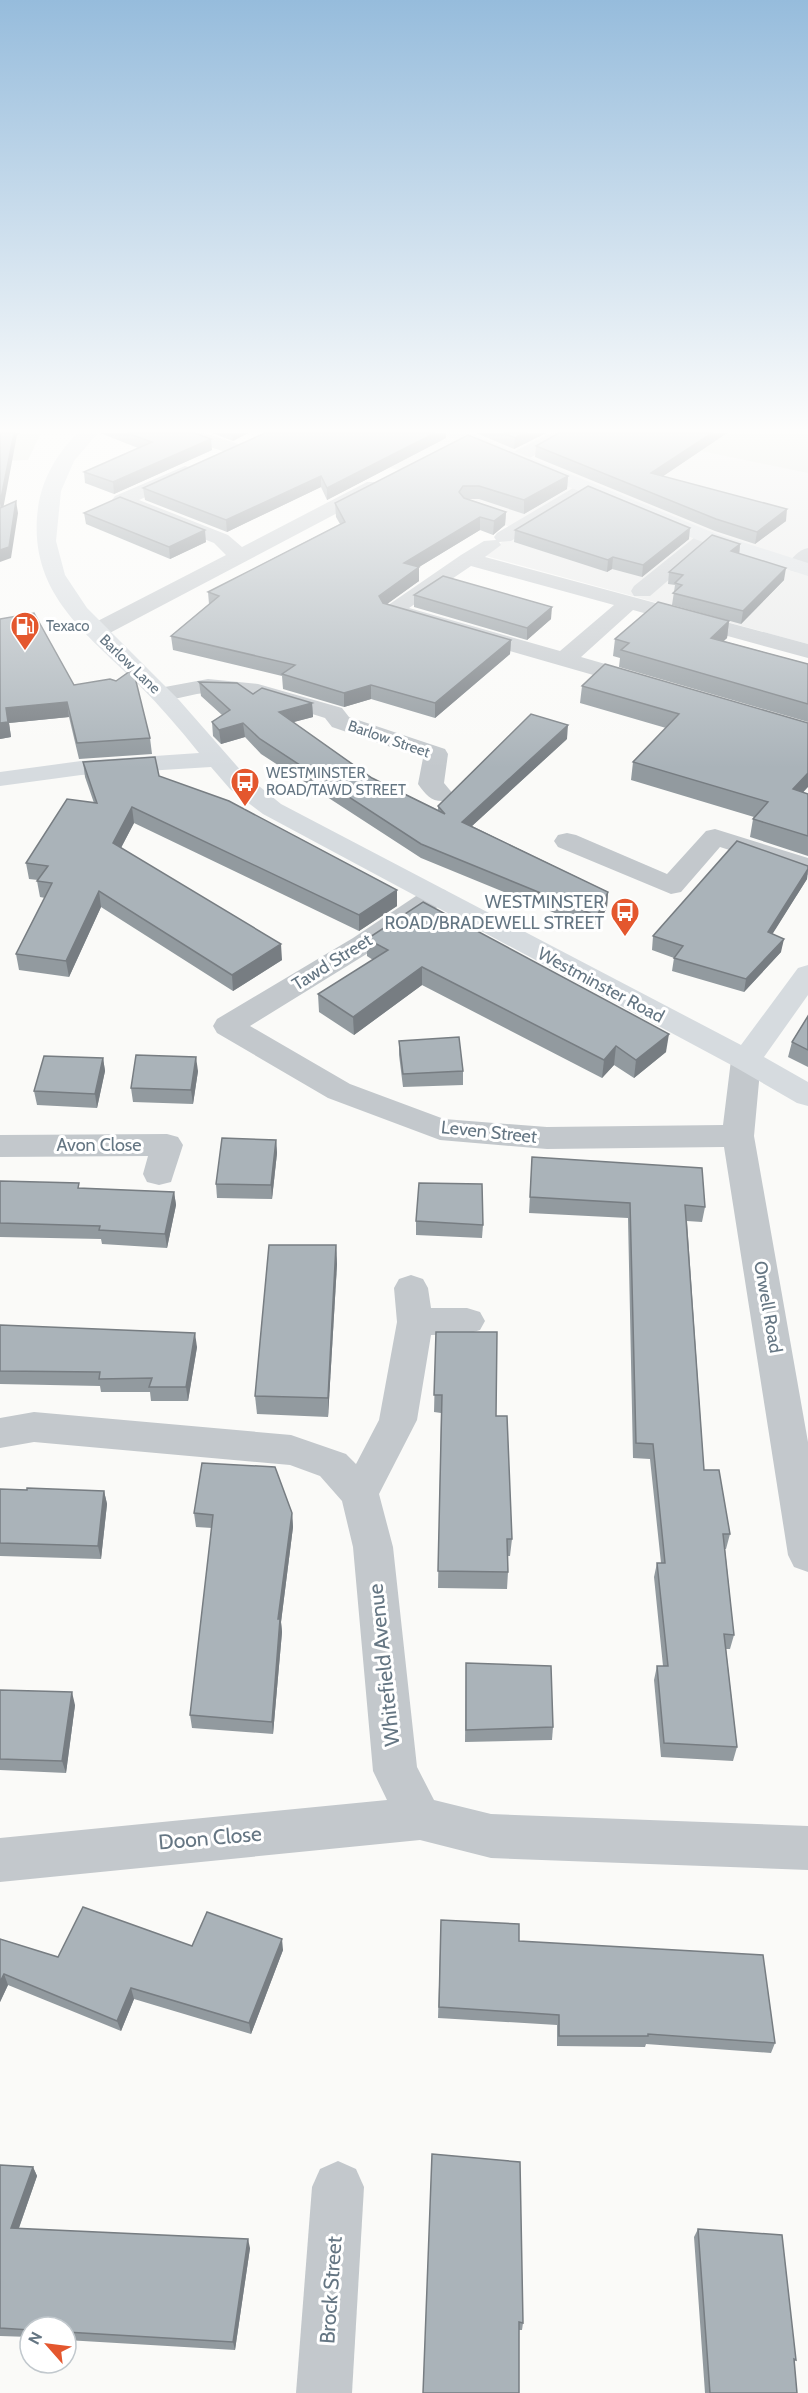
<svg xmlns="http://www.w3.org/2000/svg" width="808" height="2393" viewBox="0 0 808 2393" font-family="Cabin,sans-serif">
	<rect width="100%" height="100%" fill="#fafaf8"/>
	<polygon fill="#e8e9e9" points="285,433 808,433 808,644 486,556 517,529 447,506 401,471"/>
	<g fill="#dadfd7">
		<polygon points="0,433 41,433 28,460 0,461"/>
		<polygon points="654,433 804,433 808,434 808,473 644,439"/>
	</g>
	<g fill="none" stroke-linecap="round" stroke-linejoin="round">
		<g fill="#c3c8cc" fill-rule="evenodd">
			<polygon points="178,433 205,433 241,445 243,449 234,455 181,437"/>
			<polygon points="551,433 574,433 521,463 507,463 505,459 507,455"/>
			<polygon points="185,466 192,468 195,472 192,476 139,500 228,535 242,547 367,482 381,482 384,486 381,490 104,636 88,636 85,631 88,626 226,555 214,543 115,504 112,500 115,496"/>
			<path d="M585,481l10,6 -3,4 -81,50 -12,1 2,3 -16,12 323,87v14l-175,-48 -52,47 69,20 4,5 -4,5 -8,2 -258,-74 -3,-5 80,-55 23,-14 12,-1 -2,-3 3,-4zM471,566l143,39 -54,46 -151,-43z"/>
			<polygon points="707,531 714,533 717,537 714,541 650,596 634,596 631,591 634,586 700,533"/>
			<path d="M808,548v18l-11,6 -7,-2 -3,-4c5,-8 11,-16 21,-18z"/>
			<path d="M208,679l50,5 84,24 7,9 96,32 3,5 -4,29 10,12 -4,5c-16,4 -23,-3 -32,-16l5,-26 -91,-31 -7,-9c-37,-11 -77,-26 -117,-25 -18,0 -36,10 -54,6l-4,-5 4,-5z"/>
			<polygon points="715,829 808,858 808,875 720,847 681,892 671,894 558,847 554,841 558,835 567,833 576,835 667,874 706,831"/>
			<polygon points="435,888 445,890 449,896 445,902 373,950 250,1026 350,1084 444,1119 547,1127 723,1125 731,1060 735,1053 746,1050 757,1053 761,1060 754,1136 808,1442 808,1572 794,1567 788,1555 724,1147 547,1149 440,1140 328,1098 217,1033 213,1026 217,1019 353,938 425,890"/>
			<polygon points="167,1134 178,1137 183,1145 171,1182 159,1185 147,1182 143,1174 148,1156 0,1157 0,1135"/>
			<polygon points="411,1275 423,1279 428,1288 431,1308 467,1308 480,1312 485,1321 480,1330 467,1334 431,1335 417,1420 379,1494 393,1547 417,1767 434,1800 491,1814 808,1826 808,1870 491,1858 420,1840 0,1882 0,1838 387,1800 373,1771 353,1547 342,1501 320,1476 290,1465 34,1442 0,1448 0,1418 34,1412 291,1435 346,1454 356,1464 379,1420 397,1322 394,1288 399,1279"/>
			<polygon points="338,2161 356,2169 364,2187 352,2393 296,2393 312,2187 320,2169"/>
		</g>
		<path fill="#d6dbdf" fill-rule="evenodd" d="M78,433h20l-24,28 -13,30 -5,50 9,34 22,33 92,92 64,73 38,31 460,241 57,-77 10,-3v30l-44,62 44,25v24l-11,-3 -62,-36 -472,-253 -33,-25 -19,-22 -130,8 -81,11v-14l81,-11 118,-8c-19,-24 -39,-47 -60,-68 -54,-53 -112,-93 -101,-177 4,-29 19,-55 40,-75z"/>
		<polygon fill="#d6dbdf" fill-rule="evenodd" points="445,433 470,433 714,533 808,563 808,576 700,541 448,437"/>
	</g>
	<g fill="#929a9f">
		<polygon points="100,433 194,433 212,450 114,494 85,483 84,472 138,448"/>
		<polygon points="212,433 248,433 233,441"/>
		<polygon points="476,433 546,433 514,449"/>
		<polygon points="559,433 727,433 663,476 786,521 755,544 715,531 535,457 536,446"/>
		<polygon points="468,435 568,476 567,489 524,514 479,499 468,499 506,512 505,525 493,535 480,530 419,567 419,581 386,604 511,640 510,654 435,718 371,699 344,707 283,689 282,676 173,650 171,636 209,604 208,592 340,524 336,517 335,503"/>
		<polygon points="446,438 327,500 321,487 227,532 145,500 143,488"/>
		<polygon points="84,513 206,542 170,559 86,524"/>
		<polygon points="515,530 689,539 642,577 612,569 607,572 514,542"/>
		<polygon points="740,544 739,554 784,580 741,624 672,605 675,585 668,584 669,572"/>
		<polygon points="414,595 551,619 527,640 414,607"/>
		<polygon points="0,619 74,685 150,738 152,754 79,759 69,717 9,723 11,737 0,739"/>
		<polygon points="729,621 727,638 723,641 808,664 808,722 619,667 620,658 613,656 615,639"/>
		<polygon points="199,682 253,694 312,703 313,717 293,722 372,778 438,810 438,806 567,739 472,826 608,892 607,907 596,930 421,858 261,754 245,737 221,744 213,736 212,722 222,715 201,696"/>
		<polygon points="582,686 808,723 803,792 808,794 808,856 750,837 753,819 754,817 631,780 633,762 666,728 580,703"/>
		<polygon points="83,762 159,776 397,906 359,931 134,823 121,848 282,960 233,991 101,907 69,977 19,970 16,954 45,898 40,897 37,881 38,880 29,879 26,863 94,803 85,777"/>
		<polygon points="808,866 807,879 772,934 781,952 744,992 672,971 674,958 652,950 653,936"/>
		<polygon points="367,939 666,1052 634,1078 614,1065 602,1078 422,985 354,1035 319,1012 318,994 373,960 367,956"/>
		<polygon points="808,1016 808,1067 788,1057 792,1042"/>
		<polygon points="399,1041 463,1071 463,1085 403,1087 399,1055"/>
		<polygon points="103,1058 105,1071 97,1108 37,1105 34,1091"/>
		<polygon points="198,1071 193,1104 133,1102 131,1088"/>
		<polygon points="276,1140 277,1153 272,1199 217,1198 216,1184"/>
		<polygon points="532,1157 705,1207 702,1222 687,1221 704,1470 730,1534 726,1549 725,1549 734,1635 730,1649 726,1649 737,1747 733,1761 661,1757 654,1680 657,1666 663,1666 654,1577 657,1563 661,1563 650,1459 633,1458 628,1218 529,1213"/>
		<polygon points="0,1181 80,1188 174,1192 176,1205 167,1248 102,1244 101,1239 0,1237"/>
		<polygon points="416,1221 483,1225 482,1238 416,1235"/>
		<polygon points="336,1245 337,1264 328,1417 257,1414 255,1396"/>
		<polygon points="0,1325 197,1347 188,1401 151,1401 150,1392 101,1392 100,1386 0,1384"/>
		<polygon points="436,1332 496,1416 512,1539 510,1556 508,1556 508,1572 507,1589 438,1588 441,1413 434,1412"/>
		<polygon points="0,1489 27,1490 104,1491 107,1504 101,1559 0,1556"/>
		<polygon points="194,1513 292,1513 293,1527 281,1622 282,1632 273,1734 192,1728 190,1715 212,1528 196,1527"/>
		<polygon points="466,1663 553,1727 552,1740 465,1742"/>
		<polygon points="0,1690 75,1705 66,1773 0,1770"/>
		<polygon points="441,1920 519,1941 775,2043 771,2053 646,2044 645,2047 557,2046 557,2025 438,2018"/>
		<polygon points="0,1939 58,1957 192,1946 283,1950 251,2034 134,1999 121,2031 8,1985 0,2002"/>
		<polygon points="432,2154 523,2323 522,2330 519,2330"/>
		<polygon points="0,2165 33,2167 37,2176 19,2228 250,2248 235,2350 66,2340 66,2327 30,2327 30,2337 0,2336"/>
		<polygon points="698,2229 796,2360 794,2362 797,2393 705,2393 694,2237"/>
	</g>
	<g fill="#777d82">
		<polygon points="14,433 20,433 17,435 1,520 0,503"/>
		<polygon points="232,433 248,433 233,441"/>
		<polygon points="435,433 446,433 446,438 327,500 327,488"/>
		<polygon points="524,433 546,433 514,449 515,438"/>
		<polygon points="712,433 727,433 650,485 651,473"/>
		<polygon points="211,439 212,450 114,494 113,482"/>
		<polygon points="321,476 321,487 227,532 226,520"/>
		<polygon points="568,476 567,489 524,514 524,500"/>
		<polygon points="16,501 18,513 11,558 0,562 0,550"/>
		<polygon points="787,509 786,521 755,544 757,532"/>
		<polygon points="506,512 505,525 493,535 494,521"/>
		<polygon points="480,517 480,530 419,567 419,581 379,610 379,596 404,563"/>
		<polygon points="690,528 689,539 642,577 643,565"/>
		<polygon points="205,530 206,542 170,559 169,547"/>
		<polygon points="740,544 739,556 731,551"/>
		<polygon points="613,557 612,569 607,572 608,560"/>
		<polygon points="786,568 784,580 741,624 743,611"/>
		<polygon points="552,607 551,619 527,640 527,628"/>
		<polygon points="729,621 727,638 709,655 711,638"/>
		<polygon points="511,640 510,654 435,718 435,703"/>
		<polygon points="371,685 371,699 344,707 344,693"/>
		<polygon points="67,702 69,717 9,723 11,737 0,739 0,723 6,708"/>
		<polygon points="312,703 313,717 279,726 279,712"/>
		<polygon points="243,723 245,737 221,744 219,730"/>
		<polygon points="568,725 567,739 461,836 462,822"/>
		<polygon points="808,773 808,787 790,807 793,789"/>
		<polygon points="132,807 134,823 115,859 113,843"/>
		<polygon points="808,869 807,879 765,946 768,932"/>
		<polygon points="397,890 397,906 359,931 359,915"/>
		<polygon points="99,891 101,907 69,977 66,961"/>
		<polygon points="608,892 607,907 596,930 597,916"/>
		<polygon points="784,939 781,952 744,992 746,979"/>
		<polygon points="281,944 282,960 233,991 232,975"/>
		<polygon points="422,967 422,985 354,1035 353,1017"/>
		<polygon points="669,1034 666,1052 634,1078 636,1060"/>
		<polygon points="616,1046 614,1065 602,1078 604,1060"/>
		<polygon points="196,1057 198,1071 193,1104 191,1090"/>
		<polygon points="103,1058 105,1071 97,1108 95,1094"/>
		<polygon points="276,1140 277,1153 272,1199 271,1185"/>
		<polygon points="174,1192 176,1205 167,1248 165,1234"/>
		<polygon points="336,1245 337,1264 328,1417 328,1398"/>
		<polygon points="195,1333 197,1347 188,1401 186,1387"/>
		<polygon points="104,1491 107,1504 101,1559 98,1546"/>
		<polygon points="292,1513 293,1527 281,1622 282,1632 273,1734 272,1722 278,1619"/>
		<polygon points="72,1692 75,1705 66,1773 62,1761"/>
		<polygon points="282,1939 283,1950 251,2034 249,2023"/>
		<polygon points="4,1974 8,1985 0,2002 0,1982"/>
		<polygon points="131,1988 134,1999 121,2031 117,2021"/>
		<polygon points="33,2167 37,2176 16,2236 11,2228"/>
		<polygon points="248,2239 250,2248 235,2350 233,2342"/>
	</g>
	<g fill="#aab3b9" stroke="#777d82" stroke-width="1.5">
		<polygon points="0,433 14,433 0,503"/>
		<polygon points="127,433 194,433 211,439 113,482 84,472 152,442"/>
		<polygon points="265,433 435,433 327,488 321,476 226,520 143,488"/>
		<polygon points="504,433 524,433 515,438"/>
		<polygon points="559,433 712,433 651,473 787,509 757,532 716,519 536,446"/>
		<polygon points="468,435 568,476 524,500 479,486 463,486 459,492 464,498 506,512 494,521 480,517 404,563 419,567 379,596 383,603 511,640 435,703 371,685 344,693 282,674 295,665 171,636 219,596 208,592 345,522 335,503"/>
		<polygon points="588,486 690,528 643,565 613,557 608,560 515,530"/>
		<polygon points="120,497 205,530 169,547 84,513"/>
		<polygon points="16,501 9,547 0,550 0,508"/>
		<polygon points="712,535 740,544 731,551 786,568 743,611 673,593 682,585 675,583 683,575 669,572"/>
		<polygon points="443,576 552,607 527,628 414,595"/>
		<polygon points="658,602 729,621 711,638 808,664 808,704 621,650 629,643 615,639"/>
		<polygon points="34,613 74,685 110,679 116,681 133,669 150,738 77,743 67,702 6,708 8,722 0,723 0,619"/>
		<polygon points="605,664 808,723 808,773 793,789 808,794 808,836 753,819 768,802 633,762 679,714 582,686"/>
		<polygon points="199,682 237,683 253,694 262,688 312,703 279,712 372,778 445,814 438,806 531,714 568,725 462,822 608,892 597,916 421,844 260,739 243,723 219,730 212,722 230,710"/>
		<polygon points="155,757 159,776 229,801 397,890 359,915 132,807 113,843 281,944 232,975 99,891 66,961 16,954 52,883 37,881 48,866 26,863 67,799 97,803 83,762"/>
		<polygon points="737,841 808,866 808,869 768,932 784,939 746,979 674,958 683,946 653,936"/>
		<polygon points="423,902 669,1034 636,1060 616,1046 604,1060 422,967 353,1017 318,994 388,950 367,939"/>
		<polygon points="808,1016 808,1050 792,1042"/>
		<polygon points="459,1037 463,1071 403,1074 399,1041"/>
		<polygon points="136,1055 196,1057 191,1090 131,1088"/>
		<polygon points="44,1056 103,1058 95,1094 34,1091"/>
		<polygon points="222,1138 276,1140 271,1185 216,1184"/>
		<polygon points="532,1157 702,1168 705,1207 685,1205 704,1470 719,1470 730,1534 723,1534 734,1635 724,1634 737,1747 664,1743 657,1666 668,1666 657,1563 665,1563 653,1444 636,1443 630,1203 530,1197"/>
		<polygon points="0,1181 79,1183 78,1188 174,1192 165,1234 99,1230 100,1226 0,1223"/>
		<polygon points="419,1183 482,1184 483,1225 416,1221"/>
		<polygon points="269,1245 336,1245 328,1398 255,1396"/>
		<polygon points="0,1325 195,1333 186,1387 149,1387 152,1378 99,1379 100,1372 0,1371"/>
		<polygon points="436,1332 497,1332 496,1416 507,1416 512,1539 507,1539 508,1572 438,1571 442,1395 434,1395"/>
		<polygon points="202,1463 275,1467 292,1513 278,1619 280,1619 272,1722 190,1715 213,1515 194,1513"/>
		<polygon points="27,1488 104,1491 98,1546 0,1543 0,1489 27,1490"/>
		<polygon points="466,1663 551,1666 553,1727 466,1730"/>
		<polygon points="0,1690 72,1692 62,1761 0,1759"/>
		<polygon points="83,1907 192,1946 207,1912 282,1939 249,2023 131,1988 117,2021 4,1974 0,1982 0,1939 58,1957"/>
		<polygon points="441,1920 519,1924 519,1941 763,1955 775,2043 648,2034 648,2036 559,2036 559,2015 439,2007"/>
		<polygon points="432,2154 520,2162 523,2323 519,2322 519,2393 423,2393"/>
		<polygon points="0,2165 33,2167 11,2228 248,2239 233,2342 66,2332 66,2327 30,2327 30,2330 0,2328"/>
		<polygon points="698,2229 782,2235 796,2360 794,2359 797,2393 710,2393"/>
	</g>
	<linearGradient id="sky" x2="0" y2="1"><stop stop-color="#96bcdc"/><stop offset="0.56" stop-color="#fdfdfc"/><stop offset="1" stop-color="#fdfdfc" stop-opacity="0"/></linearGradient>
	<rect width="808" height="768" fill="url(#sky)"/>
	<defs>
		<g id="fuel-pin" transform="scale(1.5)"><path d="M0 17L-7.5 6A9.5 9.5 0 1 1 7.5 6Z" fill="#e4572e" stroke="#fff"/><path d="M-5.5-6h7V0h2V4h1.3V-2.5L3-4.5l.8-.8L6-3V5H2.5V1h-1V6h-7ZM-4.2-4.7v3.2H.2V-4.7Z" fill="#fff"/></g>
		<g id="bus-pin" transform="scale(1.5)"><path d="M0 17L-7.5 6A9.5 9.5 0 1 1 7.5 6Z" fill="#e4572e" stroke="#fff"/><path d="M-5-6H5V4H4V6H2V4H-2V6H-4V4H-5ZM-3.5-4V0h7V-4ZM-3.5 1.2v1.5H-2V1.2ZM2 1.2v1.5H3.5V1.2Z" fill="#fff"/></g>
	</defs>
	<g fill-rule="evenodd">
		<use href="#fuel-pin" x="25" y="626"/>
		<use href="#bus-pin" x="245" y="782"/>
		<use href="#bus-pin" x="625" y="912"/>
	</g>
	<g text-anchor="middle" stroke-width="6" stroke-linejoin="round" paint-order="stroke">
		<g font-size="15" fill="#657683" stroke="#fff" text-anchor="start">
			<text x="46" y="631">Texaco</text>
			<text x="266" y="778">WESTMINSTER<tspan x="266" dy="17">ROAD/TAWD STREET</tspan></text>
		</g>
		<g font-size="15" fill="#657683" stroke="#fff">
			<text transform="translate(130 664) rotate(44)" y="5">Barlow Lane</text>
			<text transform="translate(389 739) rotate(19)" y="5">Barlow Street</text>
		</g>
		<g font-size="18" fill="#657683" stroke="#fff" text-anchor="end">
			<text x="604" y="908">WESTMINSTER<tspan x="604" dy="21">ROAD/BRADEWELL STREET</tspan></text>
		</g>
		<g font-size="18" fill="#657683" stroke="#fff">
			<text transform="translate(332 962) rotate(-32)" y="6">Tawd Street</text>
			<text transform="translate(601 985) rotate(28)" y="6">Westminster Road</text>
			<text transform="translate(489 1132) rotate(6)" y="6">Leven Street</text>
			<text x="99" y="1151">Avon Close</text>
			<text transform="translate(768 1307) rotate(80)" y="6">Orwell Road</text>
		</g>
		<g font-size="21" fill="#657683" stroke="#fff">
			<text transform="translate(384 1665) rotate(-96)" y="7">Whitefield Avenue</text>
			<text transform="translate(210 1838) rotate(-5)" y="7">Doon Close</text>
			<text transform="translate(331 2290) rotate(-86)" y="7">Brock Street</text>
		</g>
	</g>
	<g transform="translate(48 2345) rotate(298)"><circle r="28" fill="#ffffff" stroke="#c1c8cd" stroke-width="1.5"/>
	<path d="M0-4.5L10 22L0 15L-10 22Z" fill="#e4572e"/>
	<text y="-9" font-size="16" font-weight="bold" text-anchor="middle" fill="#657683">N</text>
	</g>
</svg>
